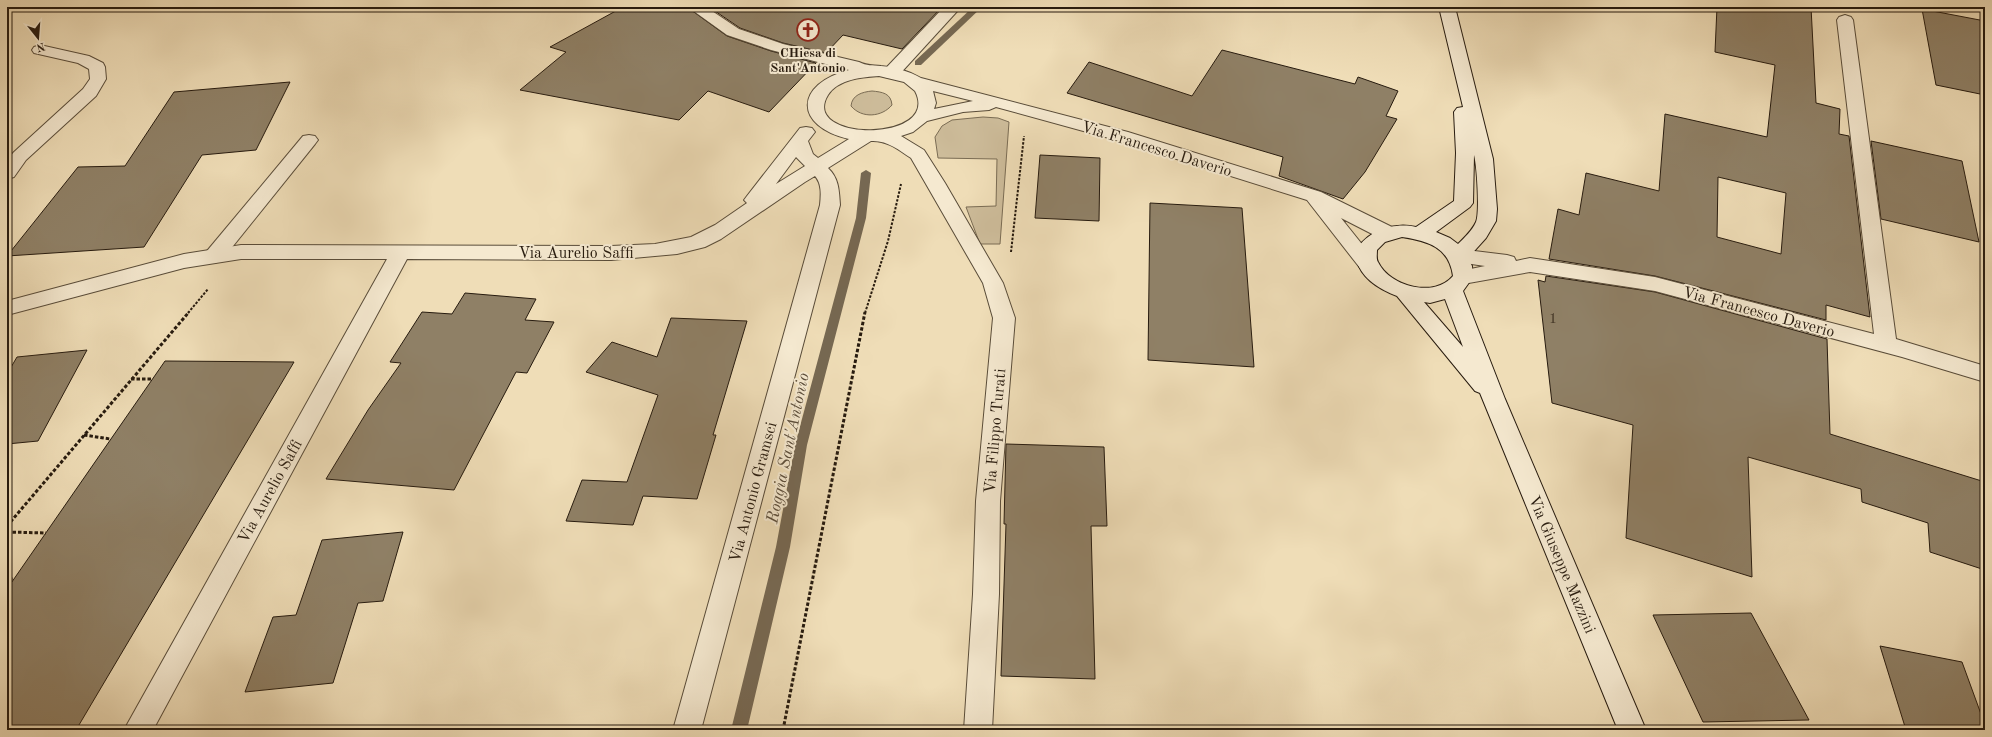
<svg xmlns="http://www.w3.org/2000/svg" width="1992" height="737" viewBox="0 0 1992 737" font-family="'Old Standard TT',serif">
	<rect width="100%" height="100%" fill="#efddb7"/>
	<filter id="stains"><feTurbulence type="fractalNoise" baseFrequency=".005" numOctaves="4"/><feColorMatrix values="0 0 0 0 .2 0 0 0 0 .09 0 0 0 0 .02 0 0 0 .5 -.17"/></filter>
	<radialGradient id="worn" r=".72"><stop offset=".6" stop-color="#630" stop-opacity="0"/><stop offset="1" stop-color="#630" stop-opacity=".3"/></radialGradient>
	<g fill="#cdbc9a" stroke="#7a6c54">
		<path d="M872,91c10,1 19,2 20,14 -10,12 -30,14 -41,1 1,-11 11,-14 21,-15z"/>
		<polygon points="983,117 998,118 1009,122 1000,244 980,244 966,207 996,206 997,159 938,158 935,137 942,126 952,120"/>
	</g>
	<g fill="none" stroke-linecap="round" stroke-linejoin="round">
		<g fill="#766852" fill-rule="evenodd">
			<polygon points="973,7 982,7 921,65 915,65 915,61"/>
			<polygon points="866,170 871,173 866,218 807,445 790,547 747,730 731,730 776,547 795,445 856,218 861,173"/>
		</g>
	</g>
	<g fill="#8f8066" stroke="#271b0f" fill-rule="evenodd">
		<polygon points="623,7 687,7 727,36 771,51 816,63 769,112 708,91 679,120 520,90 566,52 550,47"/>
		<polygon points="709,7 942,7 902,49 843,35 826,53 783,43 740,28"/>
		<path d="M1717,7h94l5,96 24,6 -1,25 10,2 21,181 -44,-12v15l-171,-44 -106,-17 9,-50 21,6 7,-42 73,18 6,-77 102,23 8,-72 -60,-13zM1718,177l68,16 -5,61 -64,-17z"/>
		<polygon points="1922,9 1985,21 1985,95 1936,85"/>
		<polygon points="1222,50 1355,84 1358,77 1398,91 1386,116 1397,119 1365,172 1343,199 1279,176 1283,157 1067,93 1089,62 1192,96"/>
		<polygon points="290,82 256,150 202,155 144,247 7,256 78,167 125,166 174,92"/>
		<polygon points="1871,141 1962,161 1979,242 1881,219"/>
		<polygon points="1040,155 1100,158 1099,221 1035,218"/>
		<polygon points="1150,203 1242,208 1254,367 1148,360"/>
		<polygon points="1546,276 1655,292 1827,339 1830,434 1985,482 1985,570 1930,552 1928,523 1862,502 1861,489 1748,457 1752,577 1626,538 1633,425 1552,403 1538,280 1545,282"/>
		<polygon points="465,293 536,299 525,320 554,322 527,373 516,372 454,490 326,479 368,410 401,363 390,362 422,312 452,314"/>
		<polygon points="671,318 747,321 713,435 716,435 697,499 643,496 633,525 566,521 582,480 627,482 658,395 586,372 612,342 657,357"/>
		<polygon points="87,350 38,441 7,444 7,374 17,357"/>
		<polygon points="165,361 294,362 76,730 7,730 7,589"/>
		<polygon points="1006,444 1104,447 1107,526 1091,526 1095,679 1001,676 1006,524 1004,524"/>
		<polygon points="403,532 383,601 358,603 333,683 245,692 273,617 296,615 322,540"/>
		<polygon points="1751,613 1809,720 1703,722 1653,615"/>
		<polygon points="1880,646 1962,662 1985,725 1985,730 1906,730"/>
	</g>
	<g fill="none" stroke-linecap="round" stroke-linejoin="round">
		<g stroke="#594c39" stroke-width="2">
			<g id="service">
				<polygon points="944,7 961,7 897,77 891,78 885,77 883,73 885,69"/>
				<polygon points="40,45 89,56 103,63 105,67 106,79 96,96 26,160 14,177 7,179 7,160 14,152 83,89 90,79 89,69 78,63 34,53 32,50 34,47"/>
				<polygon points="309,135 315,136 318,140 315,144 221,261 214,263 207,261 204,256 207,251 303,136"/>
			</g>
		</g>
		<g stroke="#594c39" stroke-width="2">
			<g id="minor">
				<path d="M688,7h18l33,22 44,15 76,18c8,4 13,3 22,4 13,1 28,5 40,12l207,54 193,60 73,36 3,5 -3,5 -7,1 -7,-1 -39,-20 36,45 -3,5 -7,2 -7,-2 -53,-68 -191,-60 -120,-33 -7,3 -26,2 -36,9 -14,11 -12,4 23,14 21,33 58,100 12,35 -15,183 -1,93 -7,136h-28l9,-136 3,-93 17,-183 -10,-35 -72,-125c-12,-8 -24,-18 -40,-17l-43,27c11,10 11,23 12,37l-139,525h-28l147,-525c1,-10 2,-21 -5,-29l-10,6 -84,57 -16,8 -28,7 -66,6 -204,-1 -254,471h-29l263,-471h-146l-57,9 -177,47v-14l177,-47 57,-9 370,1 44,-2 36,-7 24,-12 32,-22 -3,-3 3,-4 53,-68 6,-1 6,1 3,4 -7,9 5,13 5,4 31,-19c-56,-13 -54,-55 0,-69l-78,-20 -44,-15zM879,76l25,6 11,9c27,52 -116,51 -87,4 10,-16 35,-18 51,-19zM933,91l40,10 -39,8 2,-6zM796,157l9,9 -29,18z"/>
				<polygon points="1845,15 1851,17 1853,20 1896,339 1985,366 1985,382 1902,357 1655,291 1530,272 1463,284 1456,282 1453,277 1456,272 1485,266 1451,261 1448,256 1451,251 1458,249 1507,255 1514,257 1516,261 1530,258 1655,277 1874,334 1837,20 1839,17"/>
			</g>
		</g>
		<g stroke="#271b0f" stroke-width="2">
			<path id="secondary" d="M1439,7h16l38,152 4,50 -1,12 -10,17 -18,20 4,8 1,11 -10,14 42,108 141,331h-28l-138,-337 -5,-2 -78,-95c-16,-6 -35,-17 -40,-35 -1,-3 0,-9 0,-12 12,-19 38,-27 59,-22l38,-26 2,-48 -2,-41 3,-4 6,-1zM1474,155c3,11 6,57 2,67 -4,9 -11,15 -18,22l-8,-6 -14,-6 34,-25 3,-4zM1402,237c26,4 47,10 51,39 -18,22 -63,11 -75,-14 -2,-3 -1,-8 -1,-12l8,-8zM1445,299l18,48 -39,-45 6,1z"/>
		</g>
		<g stroke="#271b0f" stroke-width="2" stroke-dasharray="2.5 1.5" stroke-linecap="butt">
			<polyline points="1011,252 1024,136"/>
			<polyline points="188,313 208,289"/>
			<polyline points="865,313 888,241 901,184"/>
		</g>
		<g stroke="#271b0f" stroke-width="3" stroke-dasharray="3.5 2" stroke-linecap="butt">
			<polyline points="131,379 152,379"/>
			<polyline points="84,435 110,439"/>
			<polyline points="7,526 189,312"/>
			<polyline points="7,532 46,533"/>
			<polyline points="7,579 13,579"/>
			<polyline points="783,730 865,312"/>
		</g>
		<use href="#service" fill="#f5e9d0" fill-rule="evenodd"/>
		<use href="#minor" fill="#f5e9d0" fill-rule="evenodd"/>
		<use href="#secondary" fill="#f5e9d0" fill-rule="evenodd"/>
	</g>
	<defs>
		<g id="church-ring" transform="scale(1.15)"><circle r="9.5" fill="#f5e9d0" stroke="#8f2418" stroke-width="1.5"/><path d="M-1.2-6h2.4v3.5h3.3v2.4h-3.3V6h-2.4V-.1h-3.3v-2.4h3.3Z" fill="#8f2418"/></g>
	</defs>
	<g fill-rule="evenodd">
		<use href="#church-ring" x="808" y="30"/>
	</g>
	<g text-anchor="middle" stroke-width="4" stroke-linejoin="round" paint-order="stroke">
		<g font-size="13" font-weight="bold" fill="#271b0f" stroke="#f5e9d0">
			<text x="808" y="57">CHiesa di<tspan x="808" dy="15">Sant'Antonio</tspan></text>
		</g>
		<g font-size="14" fill="#413425">
			<text x="1553" y="323">1</text>
		</g>
		<g font-size="16" fill="#271b0f" stroke="#f5e9d0">
			<text transform="translate(1157 148) rotate(17)" y="6">Via Francesco Daverio</text>
			<text x="576" y="258">Via Aurelio Saffi</text>
			<text transform="translate(1759 311) rotate(15)" y="6">Via Francesco Daverio</text>
			<text transform="translate(994 431) rotate(-85)" y="6">Via Filippo Turati</text>
			<text transform="translate(269 491) rotate(-61)" y="6">Via Aurelio Saffi</text>
			<text transform="translate(752 492) rotate(-75)" y="6">Via Antonio Gramsci</text>
			<text transform="translate(1563 564) rotate(67)" y="6">Via Giuseppe Mazzini</text>
		</g>
		<g font-size="17" font-style="italic" fill="#5c4e3b" stroke="#f5e9d0">
			<text transform="translate(787 448) rotate(-78)" y="6">Roggia Sant'Antonio</text>
		</g>
	</g>
	<rect width="1992" height="737" fill="none" stroke="#efddb7" stroke-width="24"/>
	<rect x="8" y="8" width="1976" height="721" fill="none" stroke="#271b0f" stroke-width="2"/>
	<rect x="12" y="12" width="1968" height="713" fill="none" stroke="#271b0f"/>
	<g transform="translate(38 38) rotate(163)" stroke="#f5e9d0" stroke-width="3" paint-order="stroke">
	<path d="M0-3L7 15L0 10L-7 15Z" fill="#271b0f"/>
	<text y="-6" font-size="11" font-weight="bold" text-anchor="middle" fill="#271b0f">N</text>
	</g>
	<rect width="100%" height="100%" filter="url(#stains)"/>
	<rect width="100%" height="100%" fill="url(#worn)"/>
</svg>
